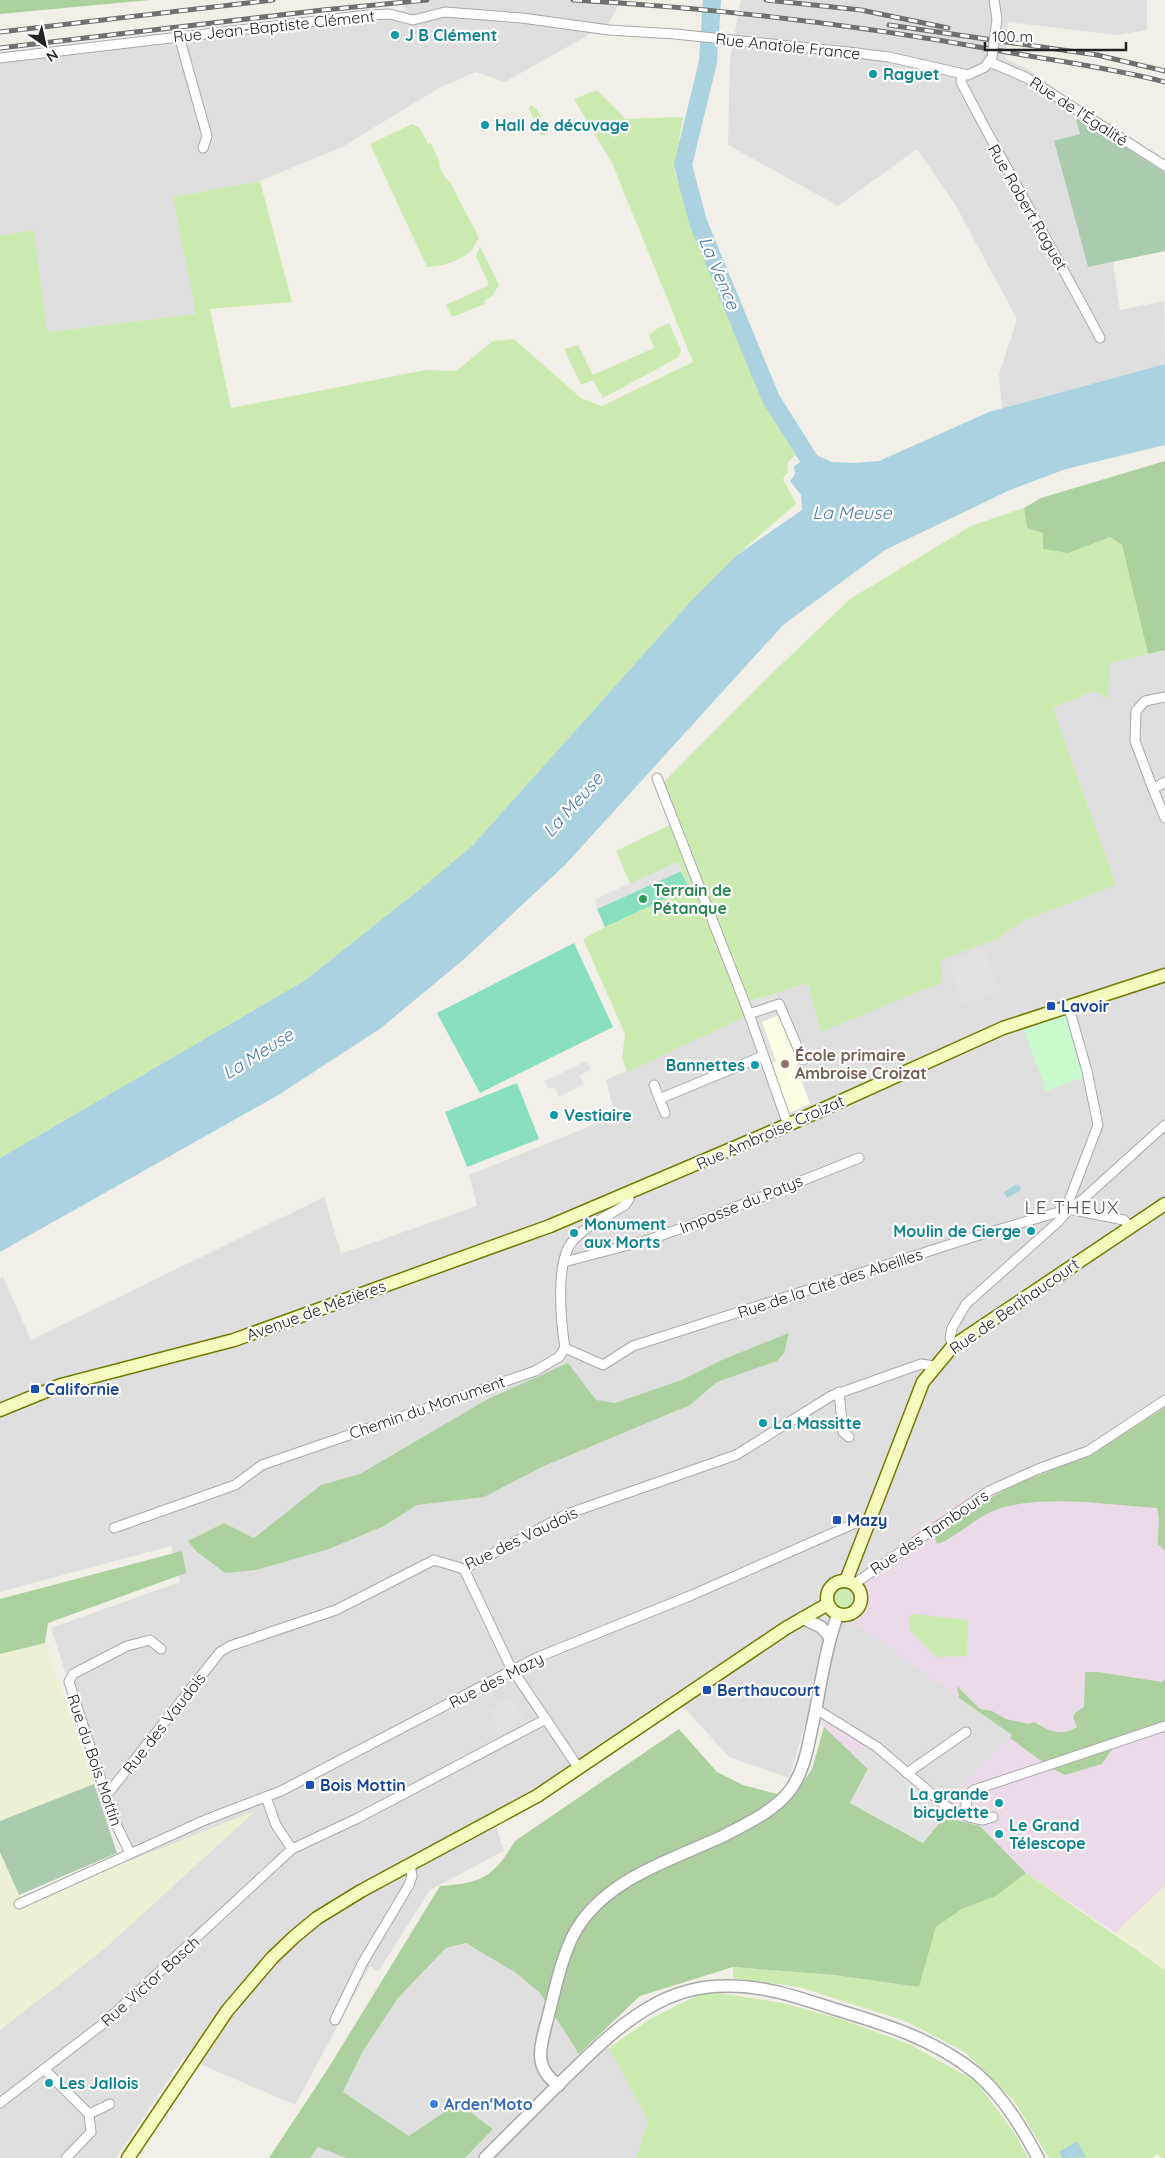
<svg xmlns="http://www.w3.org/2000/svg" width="1165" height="2158" viewBox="0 0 1165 2158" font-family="Quicksand,sans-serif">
	<rect width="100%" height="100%" fill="#f2efe9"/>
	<g fill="#e0dfdf">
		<polygon points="400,0 622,0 608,24 505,82 476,72 439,88 342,147 260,181 173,197 197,314 47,332 34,230 0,236 0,52 405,10"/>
		<polygon points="741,0 1147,0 1147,30 1118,35 1008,22 1005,59 1028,69 1085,111 1081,119 1076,121 1080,134 1054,142 1088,267 1113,262 1120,310 1164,301 1165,364 1002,409 999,374 1017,319 956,206 917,149 838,206 728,145 730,58"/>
		<polygon points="1165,650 1165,1393 1079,1449 967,1496 922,1526 839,1595 850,1620 1012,1735 944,1804 808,1715 789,1778 729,1757 681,1704 495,1823 504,1851 430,1890 378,1972 370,1966 295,2105 184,2057 116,2158 0,2158 0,2030 104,1949 253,1813 127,1862 51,1628 180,1582 171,1546 0,1592 0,1279 3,1277 31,1340 324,1197 341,1253 358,1248 477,1206 469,1175 615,1116 606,1080 742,1018 748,1002 804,984 808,986 821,1032 940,960 997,939 1023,921 1116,885 1053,708 1093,691 1110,663"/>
		<polygon points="466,1943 516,1973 540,1993 579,2053 609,2048 648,2121 636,2158 465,2158 493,2129 409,2136 343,2092 363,2051 398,1998 446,1948"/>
		<polygon points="318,2147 342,2155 346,2158 310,2158"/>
	</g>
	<polygon fill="#ebdbe8" points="1165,1393 1165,1886 1115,1933 1026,1873 980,1826 923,1843 824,1727 807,1715 857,1734 944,1804 1012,1735 850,1620 839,1595 922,1526 967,1496 1079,1449"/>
	<polygon fill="#ffffe5" points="779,1015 799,1061 799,1064 796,1066 810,1104 789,1113 770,1064 776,1061 762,1022"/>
	<g fill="#eef0d5">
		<polygon points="45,1643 94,1784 0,1821 0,1654"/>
		<polygon points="255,1811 104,1949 0,2030 0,1852 24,1908 127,1862"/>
		<polygon points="1165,1886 1165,1970 1115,1933"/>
	</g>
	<g fill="#cdebb0">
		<polygon points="597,90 626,119 683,117 674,171 759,390 796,455 788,462 787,473 783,479 796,504 737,555 692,600 473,845 429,882 304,981 0,1158 0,236 34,230 47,332 196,314 173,197 260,181 292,302 210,309 231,408 426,370 456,371 493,341 514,339 581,398 602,406 693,362 612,163 574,99"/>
		<polygon points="530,105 537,109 548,134 541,135 529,109"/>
		<path d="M412,124l8,4 8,16 3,-1 9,21 -1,2 6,12 5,4 29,56c-3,4 -5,10 -9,14 -11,9 -28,15 -43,15l-57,-123z"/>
		<polygon points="480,247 499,285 492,296 484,301 485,304 452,317 446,305 489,285 476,256"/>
		<polygon points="669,323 681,350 679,357 603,398 593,380 581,385 564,349 578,345 593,375 654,348 649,335 658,328"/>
		<polygon points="1024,508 1027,528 1090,543 1110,537 1122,545 1148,654 1110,663 1108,699 1093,691 1053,708 1116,885 1023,921 997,939 940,960 942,982 821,1032 808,986 804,984 748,1002 742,1018 627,1072 622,1058 625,1034 583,939 605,927 689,888 678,862 630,884 616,851 674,823 660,786 766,679 850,599 971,526"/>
		<circle cx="843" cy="1598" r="10"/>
		<polygon points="913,1614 968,1620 967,1656 936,1657 909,1629 909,1616"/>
		<polygon points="1026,1873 1165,1970 1165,2158 1161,2158 1158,2154 1152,2158 1049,2158 1014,2101 965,2052 905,2021 799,1987 733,1978 733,1967 834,1975 919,1987 936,1927 962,1909 996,1896"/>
		<polygon points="706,1991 783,2003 844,2020 909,2044 977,2082 1017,2137 1028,2158 636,2158 648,2121 609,2048 650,2019"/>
	</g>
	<g fill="#add19e">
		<polygon points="0,0 150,0 0,14"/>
		<polygon points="1165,461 1165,650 1148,654 1122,545 1110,537 1068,553 1043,549 1043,533 1027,528 1024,508 1041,498"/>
		<polygon points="789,1333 784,1353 777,1361 717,1382 690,1405 544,1466 484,1497 417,1505 384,1526 329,1549 256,1570 225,1573 196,1551 188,1541 224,1523 254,1538 321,1485 360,1474 486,1400 568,1363 596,1400 615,1403 682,1380 724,1359"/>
		<path d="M1165,1407v144l-7,-7c-1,-12 3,-24 -1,-36 -50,-3 -118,-15 -164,3 -18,7 -40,29 -56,33l-2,-6 4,-7 33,-23 42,-23 79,-31z"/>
		<polygon points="182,1551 186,1573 48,1623 45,1643 0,1654 0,1599"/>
		<path d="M1085,1672h13l64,10 3,-3v44l-45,15 -18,26 -37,11 -14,-7 -41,-30 2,-3 -53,-37 -2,-12 23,23 12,2 14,8 23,5 5,-2c15,9 27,15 43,5l-4,-10 3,-5 8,-5z"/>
		<path d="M824,1727l44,42 -18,34 73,40 21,-26 36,9 46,47 -30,23 -34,13 -26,18 -17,60 -85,-12 -101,-8 -93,29 -61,58 -39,-61 -24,-20 -50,-30 -20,5 -48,50 -35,53 -20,41 66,44 49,-33 35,26 -28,29h-119l-28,-11 -8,11h-41l60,-91 111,-181c43,-3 53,-9 75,-45l164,-112 38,43 26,13 49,13 20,-29z"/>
	</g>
	<g fill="#aacbaf">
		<polygon points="1081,119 1165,173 1165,251 1088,267 1054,141 1080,134 1076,120"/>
		<polygon points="94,1784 117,1853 19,1895 0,1852 0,1821"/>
	</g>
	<polygon fill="#c8facc" points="1065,1015 1084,1077 1046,1091 1024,1030"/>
	<g fill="#88e0be">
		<polygon points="681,871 689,888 605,927 597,909"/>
		<polygon points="574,943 613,1027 480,1093 437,1013"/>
		<polygon points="517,1083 539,1139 467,1167 445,1112"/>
	</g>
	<g fill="#e2e2e2">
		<polygon points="678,862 681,871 597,909 595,899"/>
		<polygon points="982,946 1002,991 985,998 961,1003 949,964"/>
		<polygon points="776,993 779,1004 752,1013 748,1002"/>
		<polygon points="762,1023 776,1061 767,1065 753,1026"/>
		<polygon points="586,1061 591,1069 579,1075 584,1084 559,1097 554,1087 548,1089 545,1081"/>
		<polygon points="510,1696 525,1719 500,1734 488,1709"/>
		<polygon points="868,1741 944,1804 944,1817 923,1843 850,1803 868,1769 855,1757"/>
		<polygon points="58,2084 76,2104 68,2105 50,2086"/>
	</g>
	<g fill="#aad3df">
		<polygon points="1165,364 1165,445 1066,469 1010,490 885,550 783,625 566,864 463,960 381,1028 280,1094 0,1252 0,1158 304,981 429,882 473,845 692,600 737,555 802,510 801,495 790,481 795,474 794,466 814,454 832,462 852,463 879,461 989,412"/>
		<polygon points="1017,1184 1021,1187 1020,1191 1007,1198 1004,1192"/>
		<polygon points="1077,2141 1086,2157 1063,2158 1059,2152"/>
	</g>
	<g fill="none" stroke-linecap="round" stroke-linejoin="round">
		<polyline stroke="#aad3df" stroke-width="18" points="712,0 708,62 683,165 698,222 771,399 821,478"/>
		<g stroke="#a9a9a9" stroke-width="11">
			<g id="minor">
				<polyline points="994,0 997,19"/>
				<polyline points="179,36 207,136 203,148"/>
				<polyline points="0,58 368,15 389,14 413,20 445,12 522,18 609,30 675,34 848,52 889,57 968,75 985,67 992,57"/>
				<polyline points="990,62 1027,78 1165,166"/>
				<path d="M962,74l-1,8c44,86 94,170 139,256"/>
				<polyline points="1165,697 1145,701 1136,711 1135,741 1153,789 1165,782"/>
				<polyline points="657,778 749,1014 788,1125"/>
				<polyline points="1153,789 1165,818"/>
				<polyline points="1069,1008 1087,1071 1098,1125 1069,1201 1069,1209"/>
				<polyline points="749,1014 779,1004 803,1060"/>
				<polyline points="654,1085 665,1113"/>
				<polyline points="659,1099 763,1056"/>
				<polyline points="564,1262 648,1240 688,1226 859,1158"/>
				<polyline points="953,1346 950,1338 952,1328 966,1304 1058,1222 1069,1209 1081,1201 1165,1125"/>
				<polyline points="565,1348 603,1365 633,1346 973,1237 1069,1209 1124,1220 1130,1227"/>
				<polyline points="839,1392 843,1432 849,1437"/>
				<path d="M114,1528l121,-43 27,-20 273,-94 24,-14 6,-9c-4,-25 -10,-86 7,-106 13,-16 36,-26 53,-37l4,-6 -2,-5"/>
				<polyline points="464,1569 510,1666 578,1767"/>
				<polyline points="854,1584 989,1491 1038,1469 1088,1451 1165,1400"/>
				<polyline points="816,1709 877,1747 947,1807 969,1817 983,1820 993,1817"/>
				<polyline points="907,1773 966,1732"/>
				<polyline points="106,1796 220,1652 230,1646 336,1610 434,1560 464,1569 567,1514 736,1455 831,1396 921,1364 934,1366"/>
				<polyline points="266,1797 276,1825 292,1849"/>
				<polyline points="964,1815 968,1795 974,1790 1165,1726"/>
				<polyline points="130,1853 114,1820 69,1682 73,1674 127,1646 150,1640 161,1649"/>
				<polyline points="19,1904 205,1820 281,1791 536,1658 692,1595 860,1521 868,1523"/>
				<polyline points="335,2020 363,1962 409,1885 412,1876 410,1864"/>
				<polyline points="44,2069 89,2114 91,2132 66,2158"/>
				<polyline points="0,2103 104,2023 292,1849 356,1819 546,1719"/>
				<polyline points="89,2114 110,2104"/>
			</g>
		</g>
		<g stroke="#a9a9a9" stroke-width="14">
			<g id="tertiary">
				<polyline points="802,1618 821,1627 830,1637"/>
				<path d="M559,2085c-26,-16 -19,-38 -12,-64 8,-30 16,-75 35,-100 33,-45 92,-62 141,-85 23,-12 52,-25 68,-47 12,-17 16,-37 20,-57 9,-39 13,-80 27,-118"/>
				<path d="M485,2158c25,-25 50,-50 75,-75 31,-30 60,-61 99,-81 20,-10 44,-16 66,-16 36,-1 69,10 103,21 53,16 105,31 148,66 27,23 46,54 62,85"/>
			</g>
		</g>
		<g stroke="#707d05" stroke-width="15">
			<g id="secondary">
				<polyline points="0,1410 61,1385 234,1340 550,1226 799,1120 1003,1028 1165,975"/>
				<circle cx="844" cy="1598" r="17"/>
				<polyline points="846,1581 923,1382 953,1346 1165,1204"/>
				<polyline points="128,2158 227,2011 272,1958 294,1937 317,1918 361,1891 537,1796 786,1628 828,1604"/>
			</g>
		</g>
		<use href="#minor" stroke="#fff" stroke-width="9"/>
		<use href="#tertiary" stroke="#fff" stroke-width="11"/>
		<use href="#secondary" stroke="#f7fabf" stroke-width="12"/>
		<g stroke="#707070" stroke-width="5">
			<g id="rail">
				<path d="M573,0c144,8 286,25 428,51 55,10 110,17 164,31"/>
				<polyline points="766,0 861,10 948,28"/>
				<polyline points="889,25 1097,55 1165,71"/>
				<polyline points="0,32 273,0"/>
				<polyline points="0,48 323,10 427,0"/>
			</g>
		</g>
		<use href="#rail" stroke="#fff" stroke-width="3" stroke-dasharray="9" stroke-linecap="butt"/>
		<g stroke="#a9a9a9" stroke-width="11" stroke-linecap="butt">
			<polyline id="minor-bridge" points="992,57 997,19"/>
		</g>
		<use href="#minor-bridge" stroke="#fff" stroke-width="9"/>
	</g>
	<g fill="#0f9aa8" stroke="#fff" stroke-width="2">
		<circle cx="395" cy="35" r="5"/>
		<circle cx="873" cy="74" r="5"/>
		<circle cx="485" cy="125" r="5"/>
		<circle cx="755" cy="1065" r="5"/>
		<circle cx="554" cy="1115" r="5"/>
		<circle cx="1031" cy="1231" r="5"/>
		<circle cx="574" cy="1233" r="5"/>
		<circle cx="763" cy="1423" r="5"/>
		<circle cx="999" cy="1803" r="5"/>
		<circle cx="999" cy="1834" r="5"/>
		<circle cx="49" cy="2083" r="5"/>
	</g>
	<circle fill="#2e9e5b" stroke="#fff" stroke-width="2" cx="643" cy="899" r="5"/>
	<g fill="#1a4fb4" stroke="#fff" stroke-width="2">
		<rect x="1046" y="1001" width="10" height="10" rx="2.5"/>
		<rect x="30" y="1384" width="10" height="10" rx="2.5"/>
		<rect x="832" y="1515" width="10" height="10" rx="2.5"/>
		<rect x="702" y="1685" width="10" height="10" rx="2.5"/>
		<rect x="305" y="1780" width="10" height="10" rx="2.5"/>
	</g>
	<circle fill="#8d6e63" stroke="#fff" stroke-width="2" cx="785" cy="1064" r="5"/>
	<circle fill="#3f7fe0" stroke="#fff" stroke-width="2" cx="434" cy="2104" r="5"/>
	<g text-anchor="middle" stroke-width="4.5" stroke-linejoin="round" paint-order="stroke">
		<g font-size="16" fill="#222" stroke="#fff">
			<text transform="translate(274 26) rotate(-6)" y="6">Rue Jean-Baptiste Clément</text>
			<text transform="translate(788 46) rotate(6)" y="6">Rue Anatole France</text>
			<text transform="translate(1079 111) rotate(33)" y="6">Rue de l'Égalité</text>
			<text transform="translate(1028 207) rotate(60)" y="6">Rue Robert Raguet</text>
			<text transform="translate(770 1132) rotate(-24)" y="6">Rue Ambroise Croizat</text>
			<text transform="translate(741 1204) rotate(-22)" y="6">Impasse du Patys</text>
			<text transform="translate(830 1283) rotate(-18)" y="6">Rue de la Cité des Abeilles</text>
			<text transform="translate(1014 1306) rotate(-35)" y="6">Rue de Berthaucourt</text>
			<text transform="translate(316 1310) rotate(-20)" y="6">Avenue de Mézières</text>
			<text transform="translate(427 1407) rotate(-19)" y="6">Chemin du Monument</text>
			<text transform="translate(929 1532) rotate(-34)" y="6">Rue des Tambours</text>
			<text transform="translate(521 1538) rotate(-26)" y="6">Rue des Vaudois</text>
			<text transform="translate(496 1680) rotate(-27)" y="6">Rue des Mazy</text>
			<text transform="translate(164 1723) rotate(-52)" y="6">Rue des Vaudois</text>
			<text transform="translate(95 1760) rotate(71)" y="6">Rue du Bois Mottin</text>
			<text transform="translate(150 1981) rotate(-42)" y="6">Rue Victor Basch</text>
		</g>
		<g font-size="16" font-weight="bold" fill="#0d838f" stroke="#fff" text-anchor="start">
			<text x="405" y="41">J B Clément</text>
			<text x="883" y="80">Raguet</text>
			<text x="495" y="131">Hall de décuvage</text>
			<text x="745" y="1071" text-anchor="end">Bannettes</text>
			<text x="564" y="1121">Vestiaire</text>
			<text x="584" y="1230">Monument<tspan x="584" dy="18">aux Morts</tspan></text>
			<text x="1021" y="1237" text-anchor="end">Moulin de Cierge</text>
			<text x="773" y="1429">La Massitte</text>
			<text x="989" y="1800" text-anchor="end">La grande<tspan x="989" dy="18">bicyclette</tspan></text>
			<text x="1009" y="1831">Le Grand<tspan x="1009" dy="18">Télescope</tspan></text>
			<text x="59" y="2089">Les Jallois</text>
		</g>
		<g font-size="16" font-weight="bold" fill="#27864d" stroke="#fff" text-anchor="start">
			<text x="653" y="896">Terrain de<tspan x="653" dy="18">Pétanque</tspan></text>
		</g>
		<g font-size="16" font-weight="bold" fill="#164399" stroke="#fff" text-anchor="start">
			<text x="1061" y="1012">Lavoir</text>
			<text x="45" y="1395">Californie</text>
			<text x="847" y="1526">Mazy</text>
			<text x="717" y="1696">Berthaucourt</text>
			<text x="320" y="1791">Bois Mottin</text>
		</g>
		<g font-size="16" font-weight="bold" fill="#785e54" stroke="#fff" text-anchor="start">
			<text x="795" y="1061">École primaire<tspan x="795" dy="18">Ambroise Croizat</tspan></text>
		</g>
		<g font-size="16" font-weight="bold" fill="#366cbe" stroke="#fff" text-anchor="start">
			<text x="444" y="2110">Arden'Moto</text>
		</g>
		<g font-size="18" font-style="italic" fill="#4a7aab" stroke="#fff">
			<text transform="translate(719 273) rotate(67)" y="6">La Vence</text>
			<text x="852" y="519">La Meuse</text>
			<text transform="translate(573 805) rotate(-48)" y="6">La Meuse</text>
			<text transform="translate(258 1054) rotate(-32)" y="6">La Meuse</text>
		</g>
		<g font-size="19" letter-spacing="1" fill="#555" stroke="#fff">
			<text x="1072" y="1214">LE THEUX</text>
		</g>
	</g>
	<g transform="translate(45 45) rotate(146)" stroke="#ffffff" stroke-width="4" paint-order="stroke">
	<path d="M0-4L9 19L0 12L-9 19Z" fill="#222222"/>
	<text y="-8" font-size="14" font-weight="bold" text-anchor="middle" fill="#222222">N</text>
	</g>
	<path d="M985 42v8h141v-8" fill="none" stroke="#222222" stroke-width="2.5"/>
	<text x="992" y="42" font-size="15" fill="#222222" stroke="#ffffff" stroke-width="4" paint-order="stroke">100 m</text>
</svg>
